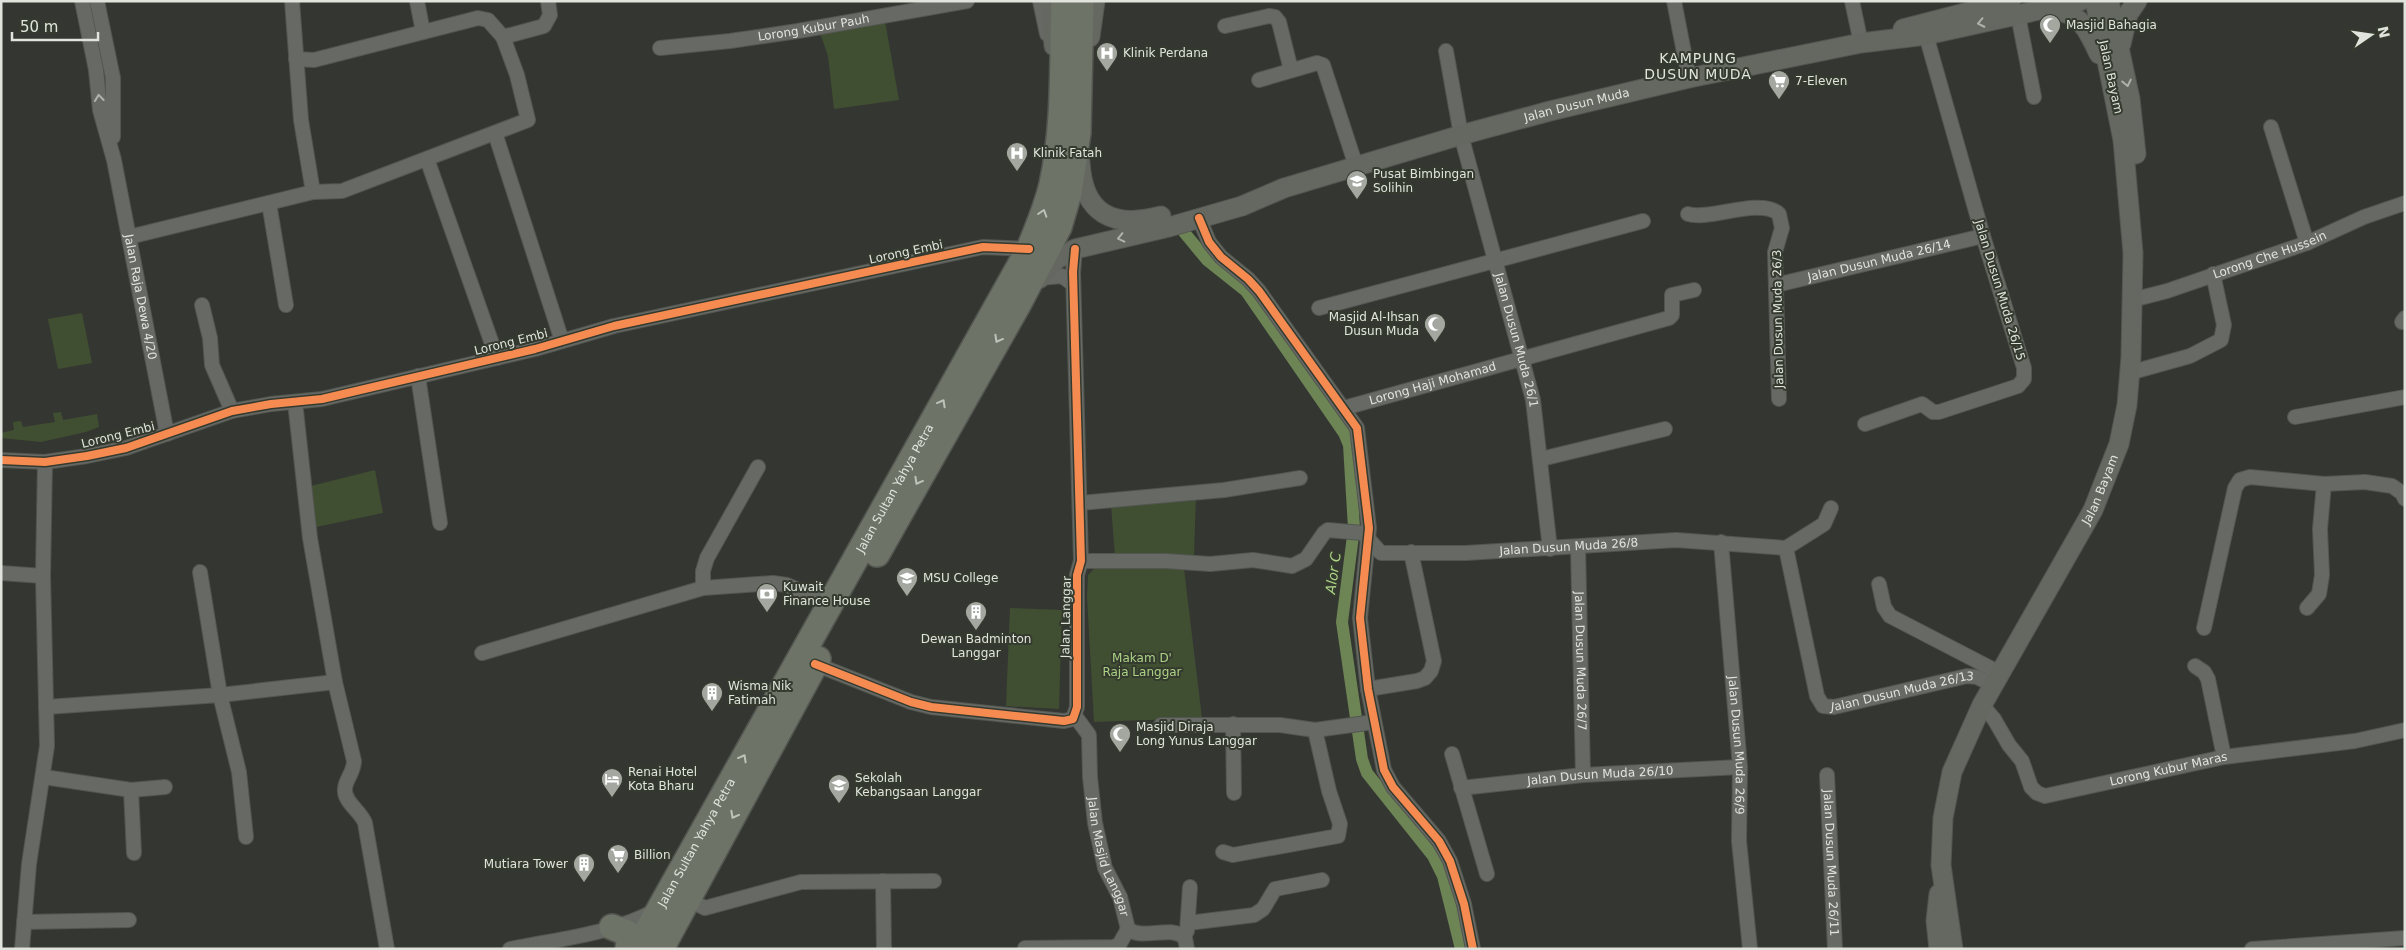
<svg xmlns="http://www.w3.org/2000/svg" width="2406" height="950" viewBox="0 0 2406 950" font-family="'DejaVu Sans',sans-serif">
	<rect width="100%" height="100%" fill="#343731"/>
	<g fill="#404e32">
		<polygon points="885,21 899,100 834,109 828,56 820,33"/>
		<polygon points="82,313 92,363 58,369 48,319"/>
		<polygon points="61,412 63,420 97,414 99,427 86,432 41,442 1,438 1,433 14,430 13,422 21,421 23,427 55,422 53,413"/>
		<polygon points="375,470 383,513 316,527 311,486"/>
		<polygon points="1196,496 1194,556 1115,557 1111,504"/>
		<polygon points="1098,565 1184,569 1202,718 1094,722 1087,597 1088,575"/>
		<polygon points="1010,608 1062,610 1059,709 1006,706"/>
	</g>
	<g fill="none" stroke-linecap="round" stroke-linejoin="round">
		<polyline stroke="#6d8455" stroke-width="12" points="1183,231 1207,260 1246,291 1344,433 1349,445 1354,528 1342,622 1362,759 1367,773 1433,856 1443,876 1461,949"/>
		<g stroke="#535650" stroke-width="16">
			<g id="street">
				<path id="s1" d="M82,1l14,69 4,40 14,50 53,274"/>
				<polyline points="97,1 113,78 113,137"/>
				<polyline points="292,1 301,120 313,192"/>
				<polyline points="417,1 423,32"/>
				<polyline points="1040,1 1047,34"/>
				<polyline points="1674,1 1689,78"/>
				<polyline points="1852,1 1861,43"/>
				<polyline points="2018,15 2034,97"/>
				<polyline points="1225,26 1269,16 1275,17 1279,22 1291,70"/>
				<path id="s2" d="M660,48l70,-7 68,-10 169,-30"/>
				<path id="s3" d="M1446,51l15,84 72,265 17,149"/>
				<polyline points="296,59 314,60 478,18 488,20 503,37 544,26 550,15 548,1"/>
				<polyline points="1259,80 1317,63 1323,65 1356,166"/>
				<polyline points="2271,127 2307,243"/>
				<polyline points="495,133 562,341"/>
				<polyline points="427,159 497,358"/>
				<polyline points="269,203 286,305"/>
				<path d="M1688,214c19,7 73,-17 91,0l3,14 -7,24 4,147"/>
				<polyline points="1199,218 1209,242 1221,257 1248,279 1259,291 1357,428 1369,528 1360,618 1368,689 1384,770 1393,787 1439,841 1450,861 1464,904 1473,949"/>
				<polyline points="129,237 313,192 342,191 528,120 517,75 503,37"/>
				<polyline points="1040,278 1062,276 1073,284"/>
				<path id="s4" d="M1776,285l207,-49"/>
				<path id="s5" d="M2132,300l35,-9 140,-48 57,-26 41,-14"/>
				<polyline points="202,305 210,338 212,365 232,411"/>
				<polyline points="1319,308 1643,221"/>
				<polyline points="2402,322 2405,318"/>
				<polyline points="2129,373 2190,356 2221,340 2224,325 2213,274"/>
				<polyline points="418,376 440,523"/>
				<path d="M295,402l15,136 25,144 19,79c0,11 -8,18 -9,27 -2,14 16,23 20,35l22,126"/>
				<path id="s6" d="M1344,408l325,-90 3,-3v-20l22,-5"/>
				<polyline points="2295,417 2405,397"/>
				<polyline points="1865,424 1922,404 1933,412 1939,412 2018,386 2024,379 2024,368 1983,236 1926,35"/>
				<polyline points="1541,459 1665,429"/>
				<polyline points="1,460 45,462 87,456 126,448 232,411 271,404 322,399 535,349 614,326 983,247 1029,249"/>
				<polyline points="1080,503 1224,490 1300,478"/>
				<path id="s7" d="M1721,542l19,225 -1,74 11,108"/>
				<path id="s8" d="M1578,547l5,228"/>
				<path id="s9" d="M1786,548l31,148 6,10 11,1 133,-31 10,1 16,8"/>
				<polyline points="1786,548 1824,524 1831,508"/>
				<path id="s10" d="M1081,561h85l44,3 43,-4 39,6 14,-7 18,-26 4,-3 35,3 18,20h85l210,-13 110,8"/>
				<polyline points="200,572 220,695 239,772 246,837"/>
				<polyline points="1,573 43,576"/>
				<polyline points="1879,584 1884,607 1890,616 2000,673"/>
				<polyline points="703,588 703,571 707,558 758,467"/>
				<polyline points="2307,608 2319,594 2322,575 2320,529 2324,484"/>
				<polyline points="2204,628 2235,488 2240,480 2250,477 2324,484 2365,482 2392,486 2402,493 2405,499"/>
				<polyline points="482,653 703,588 773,583 787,585 829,604"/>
				<polyline points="815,664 911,702 931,707 1064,721 1073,719 1077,707 1077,575 1081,561 1073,272 1075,249"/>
				<polyline points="2195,666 2204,672 2208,679 2224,757"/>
				<polyline points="1368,689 1417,681 1425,678 1431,671 1434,661 1411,552"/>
				<path id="s11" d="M1982,705l12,14 15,26 13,16 9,26 6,6 8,3 179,-39 131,-16 50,-11"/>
				<polyline points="46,707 220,695 335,682"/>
				<path id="s12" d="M1075,716l14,19 1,42 5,46 10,45 15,29 8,32c16,12 42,-5 57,9l2,11"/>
				<polyline points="1233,724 1234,793"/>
				<polyline points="1161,725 1280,725 1315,730 1374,722"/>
				<polyline points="1452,754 1487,874"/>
				<path id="s13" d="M1827,775l8,174"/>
				<polyline points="44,777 131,790 165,787"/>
				<path id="s14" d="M1461,788l122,-13 157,-8"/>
				<polyline points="131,790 134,853"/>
				<polyline points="1223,852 1233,855 1338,836 1340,824 1329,791 1315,730"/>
				<polyline points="883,881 884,949"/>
				<polyline points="689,900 705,908 801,882 934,881"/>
				<polyline points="24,922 129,920"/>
				<polyline points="1188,923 1254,915 1263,909 1275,889 1322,880"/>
				<polyline points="1187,931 1190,887"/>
				<polyline points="1025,948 1113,947 1119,945 1128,929"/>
				<polyline points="22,949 29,864 47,746 43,576 45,462"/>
				<path d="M510,949c48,-10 103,-15 146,-39"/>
				<polyline points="2252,949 2405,938"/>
			</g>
		</g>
		<g stroke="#535650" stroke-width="21">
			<g id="secondary">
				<polyline points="1050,1 1054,46"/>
				<polyline points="2109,1 2130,99 2136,154"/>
				<path d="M2051,11c28,-2 38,21 48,43"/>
				<polyline points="1903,29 2011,1"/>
				<polyline points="1090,37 1095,1"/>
				<polyline points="2121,44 2128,14 2137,1"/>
				<path d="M1080,162c3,52 33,67 81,54"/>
				<path id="s15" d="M1039,279l18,-20 18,-10 94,-22 73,-21 42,-18 177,-53 89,-24 139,-33 172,-35 65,-8 154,-34"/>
				<polyline points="1939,894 1936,921 1939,949"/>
				<path id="s16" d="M1953,949l-12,-84 2,-47 9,-46 30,-67 111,-195 26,-66 8,-39 4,-48 2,-104 -10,-113 -28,-139"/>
			</g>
		</g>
		<g stroke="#535650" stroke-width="28">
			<g id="highway">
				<polyline points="877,554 1019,303 1059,227 1069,193 1078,133 1081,1"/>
				<polyline points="612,927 627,933 629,941 628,949"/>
				<path id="s17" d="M637,949l392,-700c9,-22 18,-43 23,-65 13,-59 10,-123 12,-183"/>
				<polyline points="661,949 818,659"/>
			</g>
		</g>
		<use href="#street" stroke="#676965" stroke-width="14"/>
		<use href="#secondary" stroke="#646861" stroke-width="19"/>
		<use href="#highway" stroke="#6e7368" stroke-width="25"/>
		<g stroke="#343a2e" stroke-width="11">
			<g id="cycleway">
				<polyline points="1199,218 1209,242 1221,257 1248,279 1259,291 1357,428 1369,528 1360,618 1368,689 1384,770 1393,787 1439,841 1450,861 1464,904 1473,949"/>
				<polyline points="1,460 45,462 87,456 126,448 232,411 271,404 322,399 535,349 614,326 983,247 1029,249"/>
				<polyline points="815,664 911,702 931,707 1064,721 1073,719 1077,707 1077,575 1081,561 1073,272 1075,249"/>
			</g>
		</g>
		<use href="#cycleway" stroke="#f68b52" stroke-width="8"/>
	</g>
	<defs><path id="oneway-chevron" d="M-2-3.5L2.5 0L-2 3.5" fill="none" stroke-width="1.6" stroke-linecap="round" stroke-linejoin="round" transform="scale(1.25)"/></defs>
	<g stroke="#aeb2ab">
		<use href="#oneway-chevron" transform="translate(1981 23) rotate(168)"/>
		<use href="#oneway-chevron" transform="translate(2127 83) rotate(78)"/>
		<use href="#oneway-chevron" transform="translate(1121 238) rotate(167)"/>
	</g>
	<use stroke="#b0b3ac" href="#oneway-chevron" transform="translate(99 98) rotate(-96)"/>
	<g stroke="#bec2b9">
		<use href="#oneway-chevron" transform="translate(1043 213) rotate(-72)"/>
		<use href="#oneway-chevron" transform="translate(998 339) rotate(119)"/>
		<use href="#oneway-chevron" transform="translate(942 403) rotate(-61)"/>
		<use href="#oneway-chevron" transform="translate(918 481) rotate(119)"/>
		<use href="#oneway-chevron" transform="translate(743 758) rotate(-61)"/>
		<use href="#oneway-chevron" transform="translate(734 815) rotate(118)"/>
	</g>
	<defs>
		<g id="mosque-pin" transform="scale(1.125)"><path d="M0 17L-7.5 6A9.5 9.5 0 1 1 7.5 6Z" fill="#a4a7a0" stroke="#343a2e"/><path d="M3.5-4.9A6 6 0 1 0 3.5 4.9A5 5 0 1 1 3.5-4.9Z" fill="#fff"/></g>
		<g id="hospital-pin" transform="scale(1.125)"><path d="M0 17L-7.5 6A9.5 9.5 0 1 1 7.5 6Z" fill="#a4a7a0" stroke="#343a2e"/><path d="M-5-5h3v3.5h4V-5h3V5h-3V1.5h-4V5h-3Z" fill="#fff"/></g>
		<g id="supermarket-pin" transform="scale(1.125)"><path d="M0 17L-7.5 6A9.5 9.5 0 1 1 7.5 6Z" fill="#a4a7a0" stroke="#343a2e"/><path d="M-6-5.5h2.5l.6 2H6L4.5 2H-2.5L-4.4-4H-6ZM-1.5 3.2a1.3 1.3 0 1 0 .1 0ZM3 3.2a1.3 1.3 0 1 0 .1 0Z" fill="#fff"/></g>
		<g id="school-pin" transform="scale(1.125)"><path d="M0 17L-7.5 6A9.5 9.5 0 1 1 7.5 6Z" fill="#a4a7a0" stroke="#343a2e"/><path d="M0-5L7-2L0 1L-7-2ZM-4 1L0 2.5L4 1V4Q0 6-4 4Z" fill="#fff"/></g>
		<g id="university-pin" transform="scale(1.125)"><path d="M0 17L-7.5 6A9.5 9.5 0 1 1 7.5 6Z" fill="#a4a7a0" stroke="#343a2e"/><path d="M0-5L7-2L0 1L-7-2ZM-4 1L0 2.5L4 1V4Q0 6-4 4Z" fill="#fff"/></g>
		<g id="bank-pin" transform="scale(1.125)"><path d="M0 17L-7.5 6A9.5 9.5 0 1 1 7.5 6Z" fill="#a4a7a0" stroke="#343a2e"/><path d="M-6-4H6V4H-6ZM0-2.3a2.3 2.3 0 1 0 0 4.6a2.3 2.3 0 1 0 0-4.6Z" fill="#fff"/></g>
		<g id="building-pin" transform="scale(1.125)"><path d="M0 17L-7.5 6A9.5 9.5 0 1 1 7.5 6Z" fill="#a4a7a0" stroke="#343a2e"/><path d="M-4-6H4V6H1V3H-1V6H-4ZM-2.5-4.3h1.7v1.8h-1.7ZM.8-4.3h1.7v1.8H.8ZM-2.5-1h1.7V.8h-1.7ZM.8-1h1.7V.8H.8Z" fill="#fff"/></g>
		<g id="hotel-pin" transform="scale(1.125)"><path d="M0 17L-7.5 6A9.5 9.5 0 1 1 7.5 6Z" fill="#a4a7a0" stroke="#343a2e"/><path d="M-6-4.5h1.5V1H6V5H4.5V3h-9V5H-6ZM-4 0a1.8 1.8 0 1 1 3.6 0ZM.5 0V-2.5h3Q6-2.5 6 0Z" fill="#fff"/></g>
	</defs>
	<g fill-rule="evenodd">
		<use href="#mosque-pin" x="2050" y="25"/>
		<use href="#hospital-pin" x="1107" y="53"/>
		<use href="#supermarket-pin" x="1779" y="81"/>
		<use href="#hospital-pin" x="1017" y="153"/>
		<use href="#school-pin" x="1357" y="181"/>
		<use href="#mosque-pin" x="1435" y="324"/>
		<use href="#university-pin" x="907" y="578"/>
		<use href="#bank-pin" x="767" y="594"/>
		<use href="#building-pin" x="976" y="612"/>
		<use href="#building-pin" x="712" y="693"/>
		<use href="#mosque-pin" x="1120" y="734"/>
		<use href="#hotel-pin" x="612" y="779"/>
		<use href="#school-pin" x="839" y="785"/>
		<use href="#supermarket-pin" x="618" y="855"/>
		<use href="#building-pin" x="584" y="864"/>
	</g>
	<g text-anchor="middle" stroke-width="4" stroke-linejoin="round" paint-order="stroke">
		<g font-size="12" fill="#e0e4dc" stroke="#343a2e" text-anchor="start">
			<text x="2066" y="29">Masjid Bahagia</text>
			<text x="1123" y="57">Klinik Perdana</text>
			<text x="1795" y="85">7-Eleven</text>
			<text x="1033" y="157">Klinik Fatah</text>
			<text x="1373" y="178">Pusat Bimbingan<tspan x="1373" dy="14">Solihin</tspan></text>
			<text x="1419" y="321" text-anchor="end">Masjid Al-Ihsan<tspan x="1419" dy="14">Dusun Muda</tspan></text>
			<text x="923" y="582">MSU College</text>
			<text x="783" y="591">Kuwait<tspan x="783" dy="14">Finance House</tspan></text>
			<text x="976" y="643" text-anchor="middle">Dewan Badminton<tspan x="976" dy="14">Langgar</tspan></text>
			<text x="728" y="690">Wisma Nik<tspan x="728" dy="14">Fatimah</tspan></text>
			<text x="1136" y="731">Masjid Diraja<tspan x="1136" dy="14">Long Yunus Langgar</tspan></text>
			<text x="628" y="776">Renai Hotel<tspan x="628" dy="14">Kota Bharu</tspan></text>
			<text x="855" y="782">Sekolah<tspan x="855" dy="14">Kebangsaan Langgar</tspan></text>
			<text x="634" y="859">Billion</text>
			<text x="568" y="868" text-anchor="end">Mutiara Tower</text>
		</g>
		<g font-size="12" fill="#e0e4dc" stroke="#343a2e">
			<text dy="4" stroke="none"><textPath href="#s2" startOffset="155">Lorong Kubur Pauh</textPath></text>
			<text transform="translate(2111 77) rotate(78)" y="4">Jalan Bayam</text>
			<text dy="4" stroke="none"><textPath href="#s15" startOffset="570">Jalan Dusun Muda</textPath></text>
			<text transform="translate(906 252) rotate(-12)" y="4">Lorong Embi</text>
			<text dy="4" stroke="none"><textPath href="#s5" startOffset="145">Lorong Che Hussein</textPath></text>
			<text dy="4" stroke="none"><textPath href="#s4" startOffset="106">Jalan Dusun Muda 26/14</textPath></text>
			<text transform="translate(2000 290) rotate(73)" y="4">Jalan Dusun Muda 26/15</text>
			<text dy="4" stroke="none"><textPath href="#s1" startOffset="302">Jalan Raja Dewa 4/20</textPath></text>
			<text transform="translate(1778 319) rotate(-91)" y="4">Jalan Dusun Muda 26/3</text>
			<text dy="4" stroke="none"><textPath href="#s3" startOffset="298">Jalan Dusun Muda 26/1</textPath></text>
			<text transform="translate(511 342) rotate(-14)" y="4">Lorong Embi</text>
			<text dy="4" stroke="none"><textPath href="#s6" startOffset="92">Lorong Haji Mohamad</textPath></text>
			<text transform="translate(118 435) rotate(-14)" y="4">Lorong Embi</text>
			<text dy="4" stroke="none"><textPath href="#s17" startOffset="528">Jalan Sultan Yahya Petra</textPath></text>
			<text dy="4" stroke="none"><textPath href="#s16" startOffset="498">Jalan Bayam</textPath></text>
			<text dy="4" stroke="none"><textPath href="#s10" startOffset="514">Jalan Dusun Muda 26/8</textPath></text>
			<text transform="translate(1066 617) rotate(-89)" y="4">Jalan Langgar</text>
			<text dy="4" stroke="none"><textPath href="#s8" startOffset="114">Jalan Dusun Muda 26/7</textPath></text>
			<text dy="4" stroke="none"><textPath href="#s9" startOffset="244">Jalan Dusun Muda 26/13</textPath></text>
			<text dy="4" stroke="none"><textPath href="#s7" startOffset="204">Jalan Dusun Muda 26/9</textPath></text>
			<text dy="4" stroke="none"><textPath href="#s11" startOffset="240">Lorong Kubur Maras</textPath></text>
			<text dy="4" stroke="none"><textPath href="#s14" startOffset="140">Jalan Dusun Muda 26/10</textPath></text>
			<text dy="4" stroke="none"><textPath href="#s17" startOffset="122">Jalan Sultan Yahya Petra</textPath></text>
			<text dy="4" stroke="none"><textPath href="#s12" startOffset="148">Jalan Masjid Langgar</textPath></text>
			<text dy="4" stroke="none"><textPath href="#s13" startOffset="88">Jalan Dusun Muda 26/11</textPath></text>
		</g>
		<g font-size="12" fill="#acd286" stroke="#343a2e">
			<text x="1142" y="662">Makam D'<tspan x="1142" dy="14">Raja Langgar</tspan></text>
		</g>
		<g font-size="14" letter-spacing="1" fill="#e0e4dc" stroke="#343a2e">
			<text x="1698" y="63">KAMPUNG<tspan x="1698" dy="16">DUSUN MUDA</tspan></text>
		</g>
		<g font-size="14" font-style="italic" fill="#add387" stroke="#343a2e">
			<text transform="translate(1333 573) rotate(-82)" y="5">Alor C</text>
		</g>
	</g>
	<rect width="2406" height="950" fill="none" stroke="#e0e4dc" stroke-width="5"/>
	<g transform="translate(2371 35) rotate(77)" stroke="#343a2e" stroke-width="4" paint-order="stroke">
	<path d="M0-4L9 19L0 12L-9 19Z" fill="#e0e4dc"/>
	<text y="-8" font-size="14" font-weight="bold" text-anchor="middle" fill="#e0e4dc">N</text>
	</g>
	<path d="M12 32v8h86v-8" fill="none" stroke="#e0e4dc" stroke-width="2.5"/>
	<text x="20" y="32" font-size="15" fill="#e0e4dc" stroke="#343a2e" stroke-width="4" paint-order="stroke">50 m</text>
</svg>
